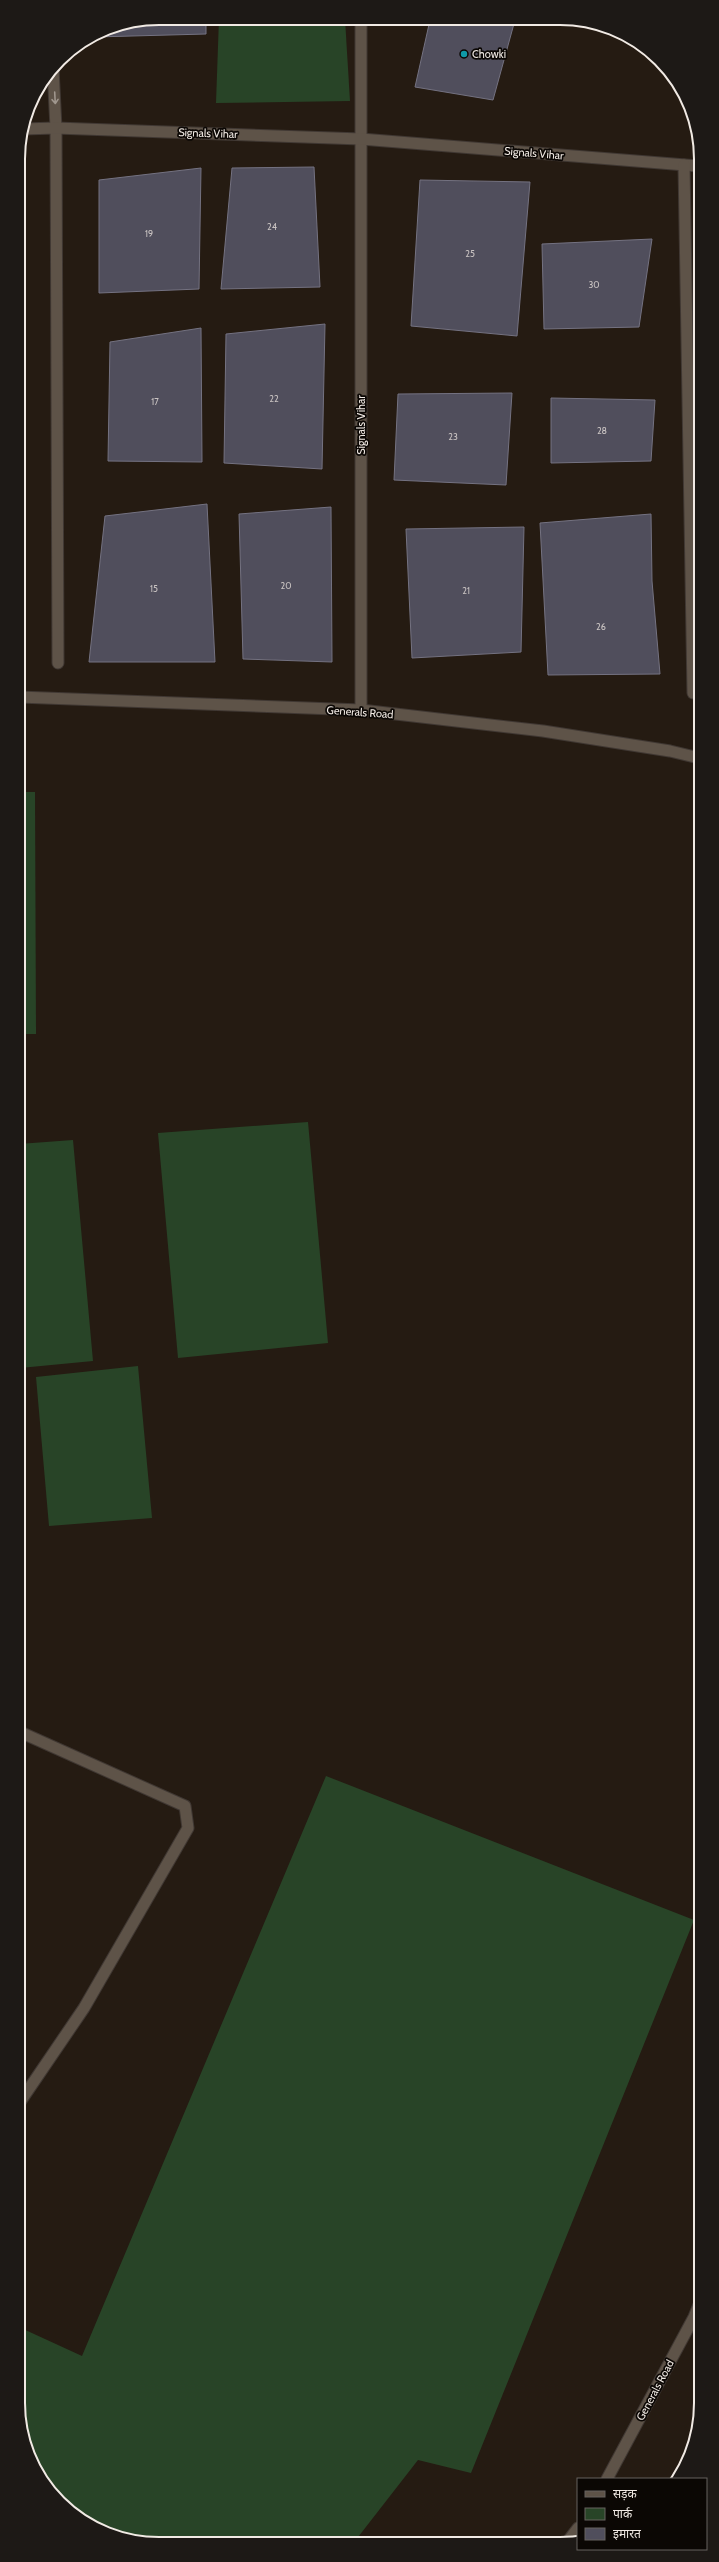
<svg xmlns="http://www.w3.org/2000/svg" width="719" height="2562" viewBox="0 0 719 2562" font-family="Cabin,'Noto Sans Devanagari',sans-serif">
	<rect width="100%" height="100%" fill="#251b12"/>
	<g fill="#284427">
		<polygon points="219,18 345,19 350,101 216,103"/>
		<polygon points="19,792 35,792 36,1034 19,1034"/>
		<polygon points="308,1122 328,1343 178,1358 158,1133"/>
		<polygon points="73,1140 93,1361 20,1368 19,1144"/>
		<polygon points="138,1366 152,1518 49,1526 36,1377"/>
		<polygon points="326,1776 694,1920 471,2473 418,2460 355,2541 132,2541 96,2529 59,2503 33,2466 21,2430 21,2328 82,2356"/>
	</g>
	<g fill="#504e5c" stroke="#747281">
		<polygon points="159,18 206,18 206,34 95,37 105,29"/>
		<polygon points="430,20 515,20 493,100 415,87"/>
		<polygon points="314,167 320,287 221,289 232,168"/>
		<polygon points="201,168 199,289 99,293 99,180"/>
		<polygon points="420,180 530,182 517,336 411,326"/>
		<polygon points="652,239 639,327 544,329 542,244"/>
		<polygon points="325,324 322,469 224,463 226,334"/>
		<polygon points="201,328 202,462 108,461 110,342"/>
		<polygon points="512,393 506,485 394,480 398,394"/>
		<polygon points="551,398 655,400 651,461 551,463"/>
		<polygon points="207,504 215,662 89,662 105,516"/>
		<polygon points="331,507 332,662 243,659 239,514"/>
		<polygon points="651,514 652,581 660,674 548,675 540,523"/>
		<polygon points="524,527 521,652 412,658 406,529"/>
		<polygon points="19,537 20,537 19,647"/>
	</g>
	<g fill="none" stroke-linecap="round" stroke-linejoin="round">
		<g stroke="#403833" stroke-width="13">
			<g id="minor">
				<polyline points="361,19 361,710"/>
				<polyline points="53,68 56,128 58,663"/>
				<polyline points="23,129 56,128 361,139 698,166"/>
				<polyline points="684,165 693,693"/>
				<polyline points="20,1732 185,1806 188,1828 84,2008 20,2102"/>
			</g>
		</g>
		<g stroke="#403833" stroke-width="13">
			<g id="tertiary">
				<polyline points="19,697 361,710 543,731 670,751 699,758"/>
				<polyline points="607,2479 694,2317 701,2300"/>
				<polyline points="568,2541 578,2528"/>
			</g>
		</g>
		<use href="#minor" stroke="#5e5348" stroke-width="11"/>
		<use href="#tertiary" stroke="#5e5348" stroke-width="11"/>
	</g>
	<defs><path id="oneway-shaft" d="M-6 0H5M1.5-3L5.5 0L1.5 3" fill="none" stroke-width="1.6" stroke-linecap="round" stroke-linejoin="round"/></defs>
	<use stroke="#a0978e" href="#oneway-shaft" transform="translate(55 98) rotate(87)"/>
	<circle fill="#0f9aa8" stroke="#0b0704" stroke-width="1.5" cx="464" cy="54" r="4"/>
	<g text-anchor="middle" stroke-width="3.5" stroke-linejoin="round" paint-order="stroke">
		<g font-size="9" fill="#c9c3c2">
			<text x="272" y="230">24</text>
			<text x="149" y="237">19</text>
			<text x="470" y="257">25</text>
			<text x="594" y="288">30</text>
			<text x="274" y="402">22</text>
			<text x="155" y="405">17</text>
			<text x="602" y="434">28</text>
			<text x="453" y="440">23</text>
			<text x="286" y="589">20</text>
			<text x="154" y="592">15</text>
			<text x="466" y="594">21</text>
			<text x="601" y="630">26</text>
		</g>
		<g font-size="11" fill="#f1eae4" stroke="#0b0704" text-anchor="start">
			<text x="472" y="58">Chowki</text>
		</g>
		<g font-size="11" fill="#f1eae4" stroke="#0b0704">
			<text transform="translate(208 133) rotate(2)" y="4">Signals Vihar</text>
			<text transform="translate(534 153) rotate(5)" y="4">Signals Vihar</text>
			<text transform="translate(361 425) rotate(-90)" y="4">Signals Vihar</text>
			<text transform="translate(360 712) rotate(4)" y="4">Generals Road</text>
			<text transform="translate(655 2390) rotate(-62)" y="4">Generals Road</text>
		</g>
	</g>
	<path d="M0 0H719V2562H0ZM159 25H560A134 134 0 0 1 694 159V2403A134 134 0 0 1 560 2537H159A134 134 0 0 1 25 2403V159A134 134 0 0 1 159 25Z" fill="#1d1916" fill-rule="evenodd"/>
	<path fill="none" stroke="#f1eae4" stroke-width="2" d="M159 25H560A134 134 0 0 1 694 159V2403A134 134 0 0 1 560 2537H159A134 134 0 0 1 25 2403V159A134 134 0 0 1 159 25Z"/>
	<rect x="577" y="2478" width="130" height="72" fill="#0b0704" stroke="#67625e"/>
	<rect x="585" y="2491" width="20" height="6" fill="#5e5348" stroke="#67625e"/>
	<text x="613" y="2498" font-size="12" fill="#f1eae4">सड़क</text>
	<rect x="585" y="2508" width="20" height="12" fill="#284427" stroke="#67625e"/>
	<text x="613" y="2518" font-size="12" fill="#f1eae4">पार्क</text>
	<rect x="585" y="2528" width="20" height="12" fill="#504e5c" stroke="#67625e"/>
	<text x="613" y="2538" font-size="12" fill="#f1eae4">इमारत</text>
</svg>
